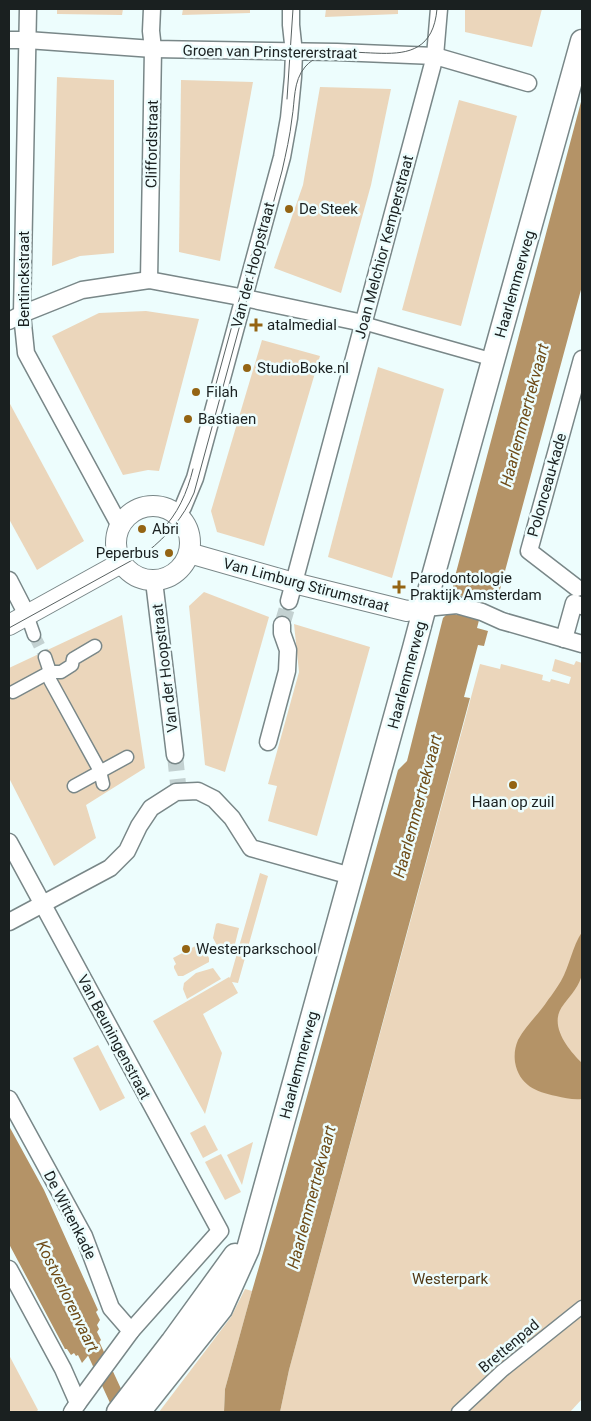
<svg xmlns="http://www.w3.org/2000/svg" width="591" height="1421" viewBox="0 0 591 1421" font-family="Roboto,sans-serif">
	<rect width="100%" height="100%" fill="#edfdfd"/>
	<g fill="#ebd6bb">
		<polygon points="57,9 123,9 122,15 57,14"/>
		<polygon points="183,9 250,9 250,13 182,15"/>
		<polygon points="326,9 398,9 398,14 325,17"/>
		<polygon points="465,9 542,9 532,47 465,32"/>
		<polygon points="57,77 114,80 114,253 80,256 52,266"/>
		<polygon points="181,80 253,82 220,261 179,252"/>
		<polygon points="320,87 391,89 371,185 341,293 274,268 303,185"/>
		<polygon points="459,100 517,116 461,326 402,310"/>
		<polygon points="146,311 199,319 159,471 148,470 123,475 52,336 99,313"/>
		<polygon points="262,340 320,356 264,546 217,532 211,511"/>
		<polygon points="378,367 444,389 392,578 328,557"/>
		<polygon points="9,402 84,541 37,570 9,519"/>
		<polygon points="204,592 269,617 225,772 205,765 189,606"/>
		<polygon points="122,615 145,768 86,805 96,838 54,866 9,778 9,668"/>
		<polygon points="294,624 370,647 317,836 268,821 277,786 268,784 299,672"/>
		<polygon points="555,659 574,665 576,661 582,663 582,1399 570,1412 280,1412 289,1370 480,664 500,669 501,664 543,675 542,680 550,682 551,679 569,684 571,677 552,671"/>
		<polygon points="260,873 268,876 238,983 232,982 238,993 203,1014 222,1053 205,1114 153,1021 229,977 230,978"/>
		<polygon points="218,923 239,928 233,952 227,956 221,953 213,938 216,924"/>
		<polygon points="201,943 209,958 209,962 183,976 178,976 174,968 174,966 176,964 173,958"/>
		<polygon points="213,968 221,979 187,999 183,989 184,983 196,973"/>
		<polygon points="98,1045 125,1098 100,1111 73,1058"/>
		<polygon points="205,1125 218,1150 203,1158 190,1133"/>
		<polygon points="253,1142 242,1185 227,1155"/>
		<polygon points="221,1154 241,1192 225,1200 205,1162"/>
		<polygon points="245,1289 252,1291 225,1389 224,1412 159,1412 231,1317"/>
		<polygon points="9,1355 38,1410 36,1412 9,1412"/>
	</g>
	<g fill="#b49367">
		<polygon points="582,98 582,286 498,597 486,593 477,628 488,631 484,646 478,645 464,697 470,698 289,1370 280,1412 224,1412 225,1389 252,1291 272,1222 398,770 407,761 443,618 447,614 451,612 457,615 462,596 457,594 456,595 453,590 453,584"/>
		<path d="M582,932c0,11 2,32 0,42 -2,11 -11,21 -18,30 -17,20 4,45 18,59v36c-9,1 -17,-1 -26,-3 -20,-4 -37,-11 -41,-34 -1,-8 0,-15 3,-22 8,-15 21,-26 30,-40 5,-6 9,-13 13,-19 9,-16 11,-34 21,-49z"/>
		<polygon points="9,1126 44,1190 98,1310 96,1312 100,1320 97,1325 99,1329 97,1332 101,1340 82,1363 78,1355 76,1356 74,1353 71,1355 67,1349 65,1349 9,1244"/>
	</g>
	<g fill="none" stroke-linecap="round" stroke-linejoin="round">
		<polyline stroke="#b49367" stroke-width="16" points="85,1330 123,1412"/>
		<polyline stroke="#c3d1d1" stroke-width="12" stroke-dasharray="12 6" stroke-linecap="butt" points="34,635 45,657"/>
		<g stroke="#c3d1d1" stroke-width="16" stroke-dasharray="16 8" stroke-linecap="butt">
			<polyline points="282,625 289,601"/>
			<polyline points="175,755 178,784"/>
		</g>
		<g stroke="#798788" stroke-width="15">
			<g id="pedestrian">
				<polyline points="363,323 494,360"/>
				<polyline points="27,615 34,635"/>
				<polyline points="45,657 50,672 50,680 100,771 103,784"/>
				<polyline points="13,692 50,672 61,672 72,665 73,659 95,646"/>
				<polyline points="74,786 127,757"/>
				<polyline points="458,1412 502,1371 582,1307"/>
			</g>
		</g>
		<g stroke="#798788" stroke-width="19">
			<g id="minor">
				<polyline points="28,9 22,314 26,353 120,526"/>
				<polyline points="9,40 27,40 153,49 337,52 435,56 528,83"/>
				<polyline points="149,280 153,49 151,31 152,9"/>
				<polyline points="9,321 22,314 82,290 149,280 240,297 363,323"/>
				<polyline points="177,515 183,507 195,478 282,157 289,118 293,77 294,53 291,25 291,9"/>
				<polyline points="9,580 27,615"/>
				<polyline points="154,581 175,755"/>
				<polyline points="577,588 529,551 582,359"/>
				<polyline points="289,601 435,56 439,9"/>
				<polyline points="425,608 457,605 482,612 502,621 582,644"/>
				<polyline points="564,639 574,603 582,606"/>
				<polyline points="268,742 287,671 288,650 282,633 282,625"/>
				<polyline points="9,842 220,1231 131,1331 78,1403 72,1412"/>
				<polyline points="9,922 110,868 127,851 139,826 151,808 176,792 198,791 214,799 232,818 251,848 351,876"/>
				<polyline points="9,1099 84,1236 111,1308 131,1331"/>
				<polyline points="9,1269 63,1369 78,1403"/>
			</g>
		</g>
		<g stroke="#798788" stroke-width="22">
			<g id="tertiary">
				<circle cx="153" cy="543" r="37"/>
				<polyline points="189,553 294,583 407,611 425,608"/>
				<polyline points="9,625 121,563"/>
			</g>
		</g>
		<g stroke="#798788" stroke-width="25">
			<g id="secondary">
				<polyline points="118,1412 172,1342 235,1255"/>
				<polyline points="139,1412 221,1309 248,1249 414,648 432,580 582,41"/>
			</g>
		</g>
		<use href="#pedestrian" stroke="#fff" stroke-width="12"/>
		<use href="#minor" stroke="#fff" stroke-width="16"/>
		<use href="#tertiary" stroke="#fff" stroke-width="20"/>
		<use href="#secondary" stroke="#fff" stroke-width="22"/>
		<g stroke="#596262" stroke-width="1">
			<polyline points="287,99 293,9"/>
			<polyline points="216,384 253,249"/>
			<path d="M160,532c18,-18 27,-39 33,-63"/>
			<path d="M9,628l138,-76c21,-17 36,-34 47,-59l88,-322c4,-18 8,-35 10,-53 3,-17 1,-37 13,-51 34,-40 125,23 132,-58"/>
		</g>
	</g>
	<g fill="#946413" stroke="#edfdfd" stroke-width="2">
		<circle cx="289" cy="209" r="5"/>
		<path d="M253.5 317.5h5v5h5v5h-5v5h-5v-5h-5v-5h5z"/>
		<circle cx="247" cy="368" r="5"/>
		<circle cx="196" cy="392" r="5"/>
		<circle cx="188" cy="419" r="5"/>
		<circle cx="142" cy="529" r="5"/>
		<circle cx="169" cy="553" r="5"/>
		<path d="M396.5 579.5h5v5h5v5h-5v5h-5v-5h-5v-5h5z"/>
		<circle cx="513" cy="785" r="5"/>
		<circle cx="186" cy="949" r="5"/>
	</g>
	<g text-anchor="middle" stroke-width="5" stroke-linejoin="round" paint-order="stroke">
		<g font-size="15" fill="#1a2020" stroke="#edfdfd">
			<text transform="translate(270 52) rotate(1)" y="5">Groen van Prinstererstraat</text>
			<text transform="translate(152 144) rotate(-89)" y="5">Cliffordstraat</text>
			<text transform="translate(384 247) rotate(-75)" y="5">Joan Melchior Kemperstraat</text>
			<text transform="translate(253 265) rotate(-75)" y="5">Van der Hoopstraat</text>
			<text transform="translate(24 279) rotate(-90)" y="5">Bentinckstraat</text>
			<text transform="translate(515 284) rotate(-74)" y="5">Haarlemmerweg</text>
			<text transform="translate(547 485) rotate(-74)" y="5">Polonceau-kade</text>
			<text transform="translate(306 585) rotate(15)" y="5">Van Limburg Stirumstraat</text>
			<text transform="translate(165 668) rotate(-97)" y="5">Van der Hoopstraat</text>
			<text transform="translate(407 675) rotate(-75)" y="5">Haarlemmerweg</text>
			<text transform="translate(114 1037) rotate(62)" y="5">Van Beuningenstraat</text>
			<text transform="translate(299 1065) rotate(-75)" y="5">Haarlemmerweg</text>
			<text transform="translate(70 1215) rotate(63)" y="5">De Wittenkade</text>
			<text transform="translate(509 1346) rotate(-40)" y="5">Brettenpad</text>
		</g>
		<g font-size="15" fill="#1a2020" stroke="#edfdfd" text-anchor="start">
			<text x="299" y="214">De Steek</text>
			<text x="267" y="330">atalmedial</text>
			<text x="257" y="373">StudioBoke.nl</text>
			<text x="206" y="397">Filah</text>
			<text x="198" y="424">Bastiaen</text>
			<text x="152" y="534">Abri</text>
			<text x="159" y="558" text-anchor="end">Peperbus</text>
			<text x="410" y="583">Parodontologie<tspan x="410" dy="17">Praktijk Amsterdam</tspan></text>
			<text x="513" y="807" text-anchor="middle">Haan op zuil</text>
			<text x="196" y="954">Westerparkschool</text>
		</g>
		<g font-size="15" fill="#513815" stroke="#edfdfd">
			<text x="450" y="1284">Westerpark</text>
		</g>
		<g font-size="16" font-style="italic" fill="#6e4b17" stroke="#edfdfd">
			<text transform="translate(524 415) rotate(-75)" y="6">Haarlemmertrekvaart</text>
			<text transform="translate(417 806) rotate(-75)" y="6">Haarlemmertrekvaart</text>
			<text transform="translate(311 1197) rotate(-75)" y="6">Haarlemmertrekvaart</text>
			<text transform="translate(68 1296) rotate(64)" y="6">Kostverlorenvaart</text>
		</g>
	</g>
	<rect width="591" height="1421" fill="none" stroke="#1a2020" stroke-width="20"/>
</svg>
